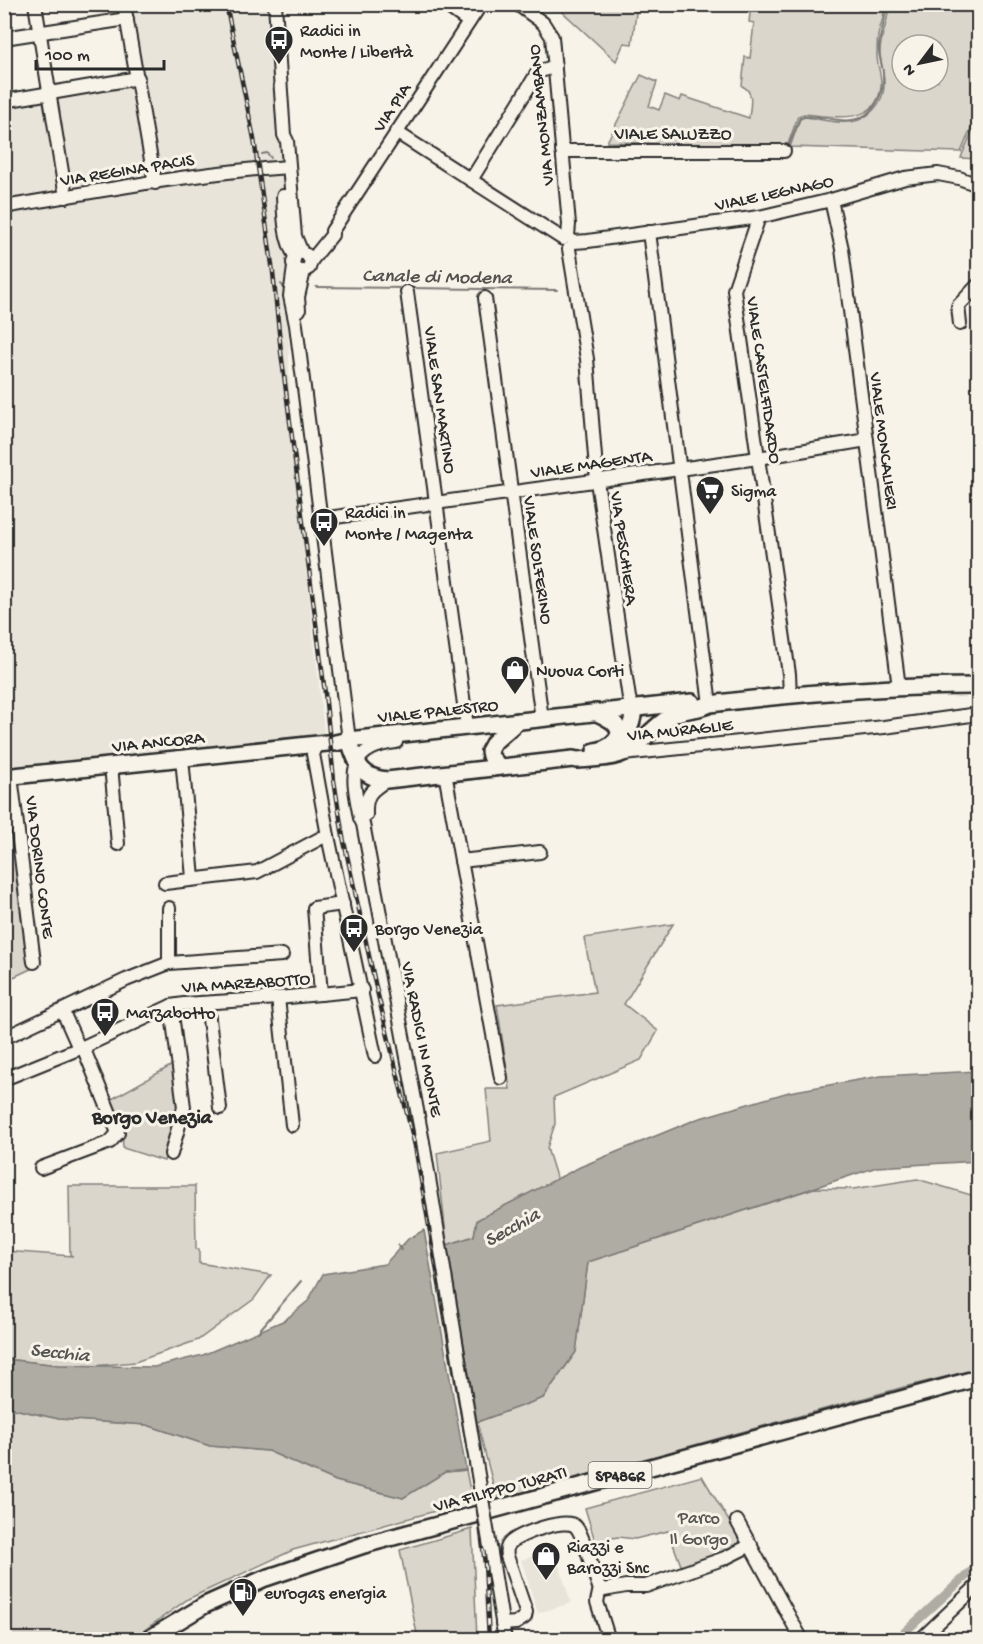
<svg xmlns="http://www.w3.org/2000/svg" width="983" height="1644" viewBox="0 0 983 1644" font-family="'Gochi Hand',sans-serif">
	<rect width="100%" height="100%" fill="#f7f3e8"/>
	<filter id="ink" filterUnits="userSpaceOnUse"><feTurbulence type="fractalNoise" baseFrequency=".0167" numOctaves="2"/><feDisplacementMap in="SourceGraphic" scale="12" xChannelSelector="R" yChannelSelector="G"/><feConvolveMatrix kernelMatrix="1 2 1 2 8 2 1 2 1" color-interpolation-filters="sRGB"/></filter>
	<g filter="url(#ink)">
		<g fill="#e8e4da">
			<polygon points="242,4 243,10 269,7 287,228 290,424 325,740 5,776 5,99 139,78 125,5"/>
			<polygon points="554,1549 571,1603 538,1613 521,1560"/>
		</g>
		<g fill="#dad6cc" stroke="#82807c" stroke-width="1.5" fill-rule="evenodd">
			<polygon points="555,5 637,5 632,44 624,43 616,61"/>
			<path d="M751,5h133c1,10 -2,17 -5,26 -2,7 -2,16 -2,24 0,11 5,20 4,32 -5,40 -49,29 -77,27l-6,2 -11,31 -180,-5 34,-67 16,7 -8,24 10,4 6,-15 15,6 2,-5 67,22c1,-12 6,-26 -7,-32l3,-29 5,1 4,-35 -5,-1z"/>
			<path d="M888,5h90v107l-17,40 -171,-5 10,-28 5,-2c14,2 32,7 46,5 17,-2 32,-19 33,-35 1,-12 -3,-22 -4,-33 -1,-18 10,-32 8,-49zM902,45h36v36h-36z"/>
			<polygon points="978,118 978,159 961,158 962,155"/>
			<polygon points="11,775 37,966 5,981 4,776"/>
			<polygon points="673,924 624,1004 658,1031 641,1060 554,1097 555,1124 547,1148 557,1180 477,1220 474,1236 447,1245 437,1153 491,1141 486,1089 510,1089 497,1005 595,992 584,938"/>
			<polygon points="174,1064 180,1103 164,1161 123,1148 122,1130 110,1100"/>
			<polygon points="917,1179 978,1197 978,1369 904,1387 500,1499 494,1488 477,1422 543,1398 576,1352 588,1262 814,1188 853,1189"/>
			<polygon points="69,1186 195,1186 196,1249 199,1249 199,1263 271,1275 254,1299 198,1340 135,1362 93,1366 59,1365 5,1359 4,1251 73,1256 70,1255"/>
			<polygon points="4,1407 59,1419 147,1425 210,1446 268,1451 336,1481 403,1498 445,1472 466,1470 472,1501 293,1550 188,1599 132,1639 5,1639"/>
			<polygon points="702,1476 742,1543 682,1568 668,1531 635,1539 618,1537 595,1541 585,1508"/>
			<polygon points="472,1529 477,1639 418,1639 400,1550"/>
		</g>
		<g fill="#afaca4" stroke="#7a7874" stroke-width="1.5">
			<polygon points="978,1071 978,1161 877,1167 588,1262 576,1352 543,1398 477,1422 447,1245 474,1236 477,1220 580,1167 697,1119 789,1092 881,1076"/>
			<polygon points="424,1230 466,1470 445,1472 403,1498 336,1481 268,1451 210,1446 147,1425 59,1419 5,1407 5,1359 59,1365 154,1367 203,1355 285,1320 308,1301 323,1274 385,1264 408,1239"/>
		</g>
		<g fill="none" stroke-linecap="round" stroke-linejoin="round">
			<g stroke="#7a7874" stroke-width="2">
				<path d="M789,145l11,-28c17,-4 35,6 52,3 22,-3 33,-27 31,-47 -1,-10 -5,-17 -4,-27 1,-15 8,-27 7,-42"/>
				<polyline points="262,154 267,153 271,158"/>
				<polyline points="281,284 285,289"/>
				<polyline points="316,287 405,288"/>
				<polyline points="410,288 557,290"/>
				<polyline points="398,1244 401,1250"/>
				<polyline points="258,1332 301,1281"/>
			</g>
			<polyline stroke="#afaca4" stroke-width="9" points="896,1640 978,1565"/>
			<g stroke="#2b2b2b" stroke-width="16">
				<g id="minor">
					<polyline points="35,4 66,197"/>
					<polyline points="124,4 155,183"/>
					<polyline points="275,4 284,135 287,141 295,236 302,253"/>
					<polyline points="444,4 469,22"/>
					<polyline points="517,4 543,23 552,37 569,224 568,236"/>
					<polyline points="4,38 127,19"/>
					<polyline points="4,101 138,78"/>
					<polyline points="396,132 563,239"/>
					<polyline points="562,151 784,151"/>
					<polyline points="263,169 289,167"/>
					<polyline points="471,180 538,72 555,66"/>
					<path d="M283,196c1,19 1,43 12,60l-2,7 2,6 8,2 6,-3 2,-7 -4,-6"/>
					<polyline points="831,200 842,249 899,687"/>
					<path d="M4,207c84,-14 167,-30 252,-38"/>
					<polyline points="759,217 734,290 789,674 790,695"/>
					<polyline points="649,232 710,704"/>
					<polyline points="574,242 588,241 759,217 831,200 905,178 938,174 959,178 978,185"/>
					<polyline points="569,249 587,359 597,481 629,698 633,708"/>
					<polyline points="311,261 332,235 332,231 481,4"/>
					<polyline points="294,267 290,296 296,325 349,740"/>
					<polyline points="407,292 467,726"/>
					<polyline points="485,298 542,719"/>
					<polyline points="299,310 298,297 304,271"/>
					<polyline points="960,324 958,306 978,285"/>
					<polyline points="321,519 758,458 867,440"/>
					<path d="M396,742c-53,6 -43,37 -36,76l3,6 60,318"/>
					<polyline points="317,745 313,754 328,836 375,1056"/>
					<polyline points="623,754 884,727 978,714"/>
					<polyline points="182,758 193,878"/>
					<polyline points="111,765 118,844"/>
					<polyline points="445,773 501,1078"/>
					<polyline points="11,776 34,962"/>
					<path d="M366,815c-1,-20 4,-24 21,-35"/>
					<polyline points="461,861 540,852"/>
					<polyline points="165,883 257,872 321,838 328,836"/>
					<polyline points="169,908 169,963"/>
					<polyline points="321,994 314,908 343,904"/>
					<polyline points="278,998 292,1125"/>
					<polyline points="207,1003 220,1108"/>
					<polyline points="171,1006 184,1107 171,1154"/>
					<polyline points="63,1012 79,1048"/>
					<polyline points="4,1038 126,980 169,963 282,955"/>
					<polyline points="4,1079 83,1047 171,1006 184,1004 278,998 362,990"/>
					<polyline points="41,1168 110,1142 118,1133 83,1047"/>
					<polyline points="737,1521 802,1640"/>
					<polyline points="490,1547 505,1640"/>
					<polyline points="600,1588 597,1602 609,1640"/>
					<path d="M502,1624l14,-1 9,-6 1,-5 -19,-56c-1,-5 -1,-9 3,-13 9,-9 56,-26 65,-17 8,6 19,49 24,61l5,3 22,-4h20l79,-28 26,-13"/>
					<polyline points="920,1640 978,1585"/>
				</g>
			</g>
			<g stroke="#2b2b2b" stroke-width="20">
				<g id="major">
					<path d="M349,740c7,22 11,38 38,40l186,-21 4,1c13,-1 29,-1 41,-5 21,-7 34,-28 53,-39 14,-8 25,-5 39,-12 89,-11 178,-18 268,-18"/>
					<polyline points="335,743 349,740 692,702"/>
					<path d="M618,747c8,-11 17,-25 15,-39"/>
					<path d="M595,751c13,-2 34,-15 18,-29 -5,-4 -12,-7 -18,-10"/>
					<polyline points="499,766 490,756 489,751 494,742 518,721"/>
					<polyline points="4,777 327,743"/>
					<polyline points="147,1640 205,1605 263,1579 364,1545 978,1378"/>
				</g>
			</g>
			<use href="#minor" stroke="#f7f3e8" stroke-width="12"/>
			<use href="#major" stroke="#f7f3e8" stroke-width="15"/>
			<g stroke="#2b2b2b" stroke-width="4.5">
				<polyline id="rail" points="226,4 254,139 273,272 281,352 325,693 334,780 343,837 375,983 415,1146 477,1500 485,1564 489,1640"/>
			</g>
			<use href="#rail" stroke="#f7f3e8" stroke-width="2" stroke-dasharray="7" stroke-linecap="butt"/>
			<g stroke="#2b2b2b" stroke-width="16" stroke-linecap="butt">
				<polyline id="minor-bridge" points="423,1142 490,1547"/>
			</g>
			<use href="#minor-bridge" stroke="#f7f3e8" stroke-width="12"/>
		</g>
	</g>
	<defs>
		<g id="bus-pin" transform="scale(1.5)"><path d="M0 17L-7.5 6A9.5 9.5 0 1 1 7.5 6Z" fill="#2b2b2b" stroke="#f7f3e8"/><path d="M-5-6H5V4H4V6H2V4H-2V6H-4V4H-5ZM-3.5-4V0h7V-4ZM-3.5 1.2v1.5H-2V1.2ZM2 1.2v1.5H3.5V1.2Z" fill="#fff"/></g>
		<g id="supermarket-pin" transform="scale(1.5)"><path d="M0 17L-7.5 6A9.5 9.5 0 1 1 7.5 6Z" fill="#2b2b2b" stroke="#f7f3e8"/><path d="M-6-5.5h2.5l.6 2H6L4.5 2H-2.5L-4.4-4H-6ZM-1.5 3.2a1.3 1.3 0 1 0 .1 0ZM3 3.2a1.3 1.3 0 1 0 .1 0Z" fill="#fff"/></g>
		<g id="shop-pin" transform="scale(1.5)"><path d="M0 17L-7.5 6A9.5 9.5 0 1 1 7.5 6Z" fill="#2b2b2b" stroke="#f7f3e8"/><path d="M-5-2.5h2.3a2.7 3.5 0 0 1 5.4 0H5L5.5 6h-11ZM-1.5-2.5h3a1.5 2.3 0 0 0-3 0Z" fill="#fff"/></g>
		<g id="fuel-pin" transform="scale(1.5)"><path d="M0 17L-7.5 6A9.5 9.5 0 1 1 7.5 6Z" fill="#2b2b2b" stroke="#f7f3e8"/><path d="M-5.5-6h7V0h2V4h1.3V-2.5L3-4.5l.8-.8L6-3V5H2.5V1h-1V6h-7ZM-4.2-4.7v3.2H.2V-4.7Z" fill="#fff"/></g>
	</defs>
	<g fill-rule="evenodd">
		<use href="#bus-pin" x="279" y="40"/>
		<use href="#supermarket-pin" x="710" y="490"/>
		<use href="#bus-pin" x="324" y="522"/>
		<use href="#shop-pin" x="515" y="670"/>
		<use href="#bus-pin" x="354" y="928"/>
		<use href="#bus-pin" x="105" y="1012"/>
		<use href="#shop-pin" x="546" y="1556"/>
		<use href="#fuel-pin" x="243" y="1592"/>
	</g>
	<g text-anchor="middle" stroke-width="6" stroke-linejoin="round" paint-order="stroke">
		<rect fill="#f7f3e8" stroke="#686764" stroke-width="1.5" x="588.5" y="1462" width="63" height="26" rx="4.5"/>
		<g font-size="16" font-weight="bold" fill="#2b2b2b">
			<text x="620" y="1481">SP486R</text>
		</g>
		<g font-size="18" fill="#2b2b2b" stroke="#f7f3e8" text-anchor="start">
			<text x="300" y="36">Radici in<tspan x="300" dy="21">Monte / Libertà</tspan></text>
			<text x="731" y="496">Sigma</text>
			<text x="345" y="518">Radici in<tspan x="345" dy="21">Monte / Magenta</tspan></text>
			<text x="536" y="676">Nuova Corti</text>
			<text x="375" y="934">Borgo Venezia</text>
			<text x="126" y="1018">Marzabotto</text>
			<text x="567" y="1552">Riazzi e<tspan x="567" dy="21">Barozzi Snc</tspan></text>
			<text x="264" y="1598">eurogas energia</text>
		</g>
		<g font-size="18" fill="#2b2b2b" stroke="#f7f3e8">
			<text transform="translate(391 107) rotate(-57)" y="6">VIA PIA</text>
			<text transform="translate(540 115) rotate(-96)" y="6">VIA MONZAMBANO</text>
			<text x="673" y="139">VIALE SALUZZO</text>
			<text transform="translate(127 169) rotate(-9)" y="6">VIA REGINA PACIS</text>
			<text transform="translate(774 192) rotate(-12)" y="6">VIALE LEGNAGO</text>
			<text transform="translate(765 380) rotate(82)" y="6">VIALE CASTELFIDARDO</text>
			<text transform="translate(441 400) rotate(82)" y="6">VIALE SAN MARTINO</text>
			<text transform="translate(885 441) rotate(83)" y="6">VIALE MONCALIERI</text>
			<text transform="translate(591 463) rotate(-8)" y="6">VIALE MAGENTA</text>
			<text transform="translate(625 548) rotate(82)" y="6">VIA PESCHIERA</text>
			<text transform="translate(539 560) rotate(82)" y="6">VIALE SOLFERINO</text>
			<text transform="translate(438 710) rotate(-6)" y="6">VIALE PALESTRO</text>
			<text transform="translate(680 729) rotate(-6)" y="6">VIA MURAGLIE</text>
			<text transform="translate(158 741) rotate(-6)" y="6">VIA ANCORA</text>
			<text transform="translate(41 867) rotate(83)" y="6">VIA DORINO CONTE</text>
			<text transform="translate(246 982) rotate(-4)" y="6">VIA MARZABOTTO</text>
			<text transform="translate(423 1039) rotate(79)" y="6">VIA RADICI IN MONTE</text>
			<text transform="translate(500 1488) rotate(-15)" y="6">VIA FILIPPO TURATI</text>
		</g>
		<g font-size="18" fill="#575653" stroke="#f7f3e8">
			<text x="699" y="1523">Parco<tspan x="699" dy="21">Il Gorgo</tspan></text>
		</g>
		<g font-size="20" font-style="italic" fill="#53524f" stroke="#f7f3e8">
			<text transform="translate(437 275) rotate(1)" y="7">Canale di Modena</text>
			<text transform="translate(511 1226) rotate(-29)" y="7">Secchia</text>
			<text transform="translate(60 1351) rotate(6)" y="7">Secchia</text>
		</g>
		<g font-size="20" font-weight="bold" fill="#2b2b2b" stroke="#f7f3e8">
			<text x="152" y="1123">Borgo Venezia</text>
		</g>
	</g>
	<rect width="983" height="1644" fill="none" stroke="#f7f3e8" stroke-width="24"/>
	<rect x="12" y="12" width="959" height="1620" fill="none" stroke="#2b2b2b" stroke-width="2" filter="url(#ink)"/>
	<g transform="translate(920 63) rotate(238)"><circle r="28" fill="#f7f3e8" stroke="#a5a39c" stroke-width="1.5"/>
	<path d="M0-4.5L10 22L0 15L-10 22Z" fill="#2b2b2b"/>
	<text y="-9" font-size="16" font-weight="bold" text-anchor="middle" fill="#2b2b2b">N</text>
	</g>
	<path d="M36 60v9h128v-9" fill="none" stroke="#2b2b2b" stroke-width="3"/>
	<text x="45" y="60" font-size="18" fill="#2b2b2b" stroke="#f7f3e8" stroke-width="4.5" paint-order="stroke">100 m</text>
</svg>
